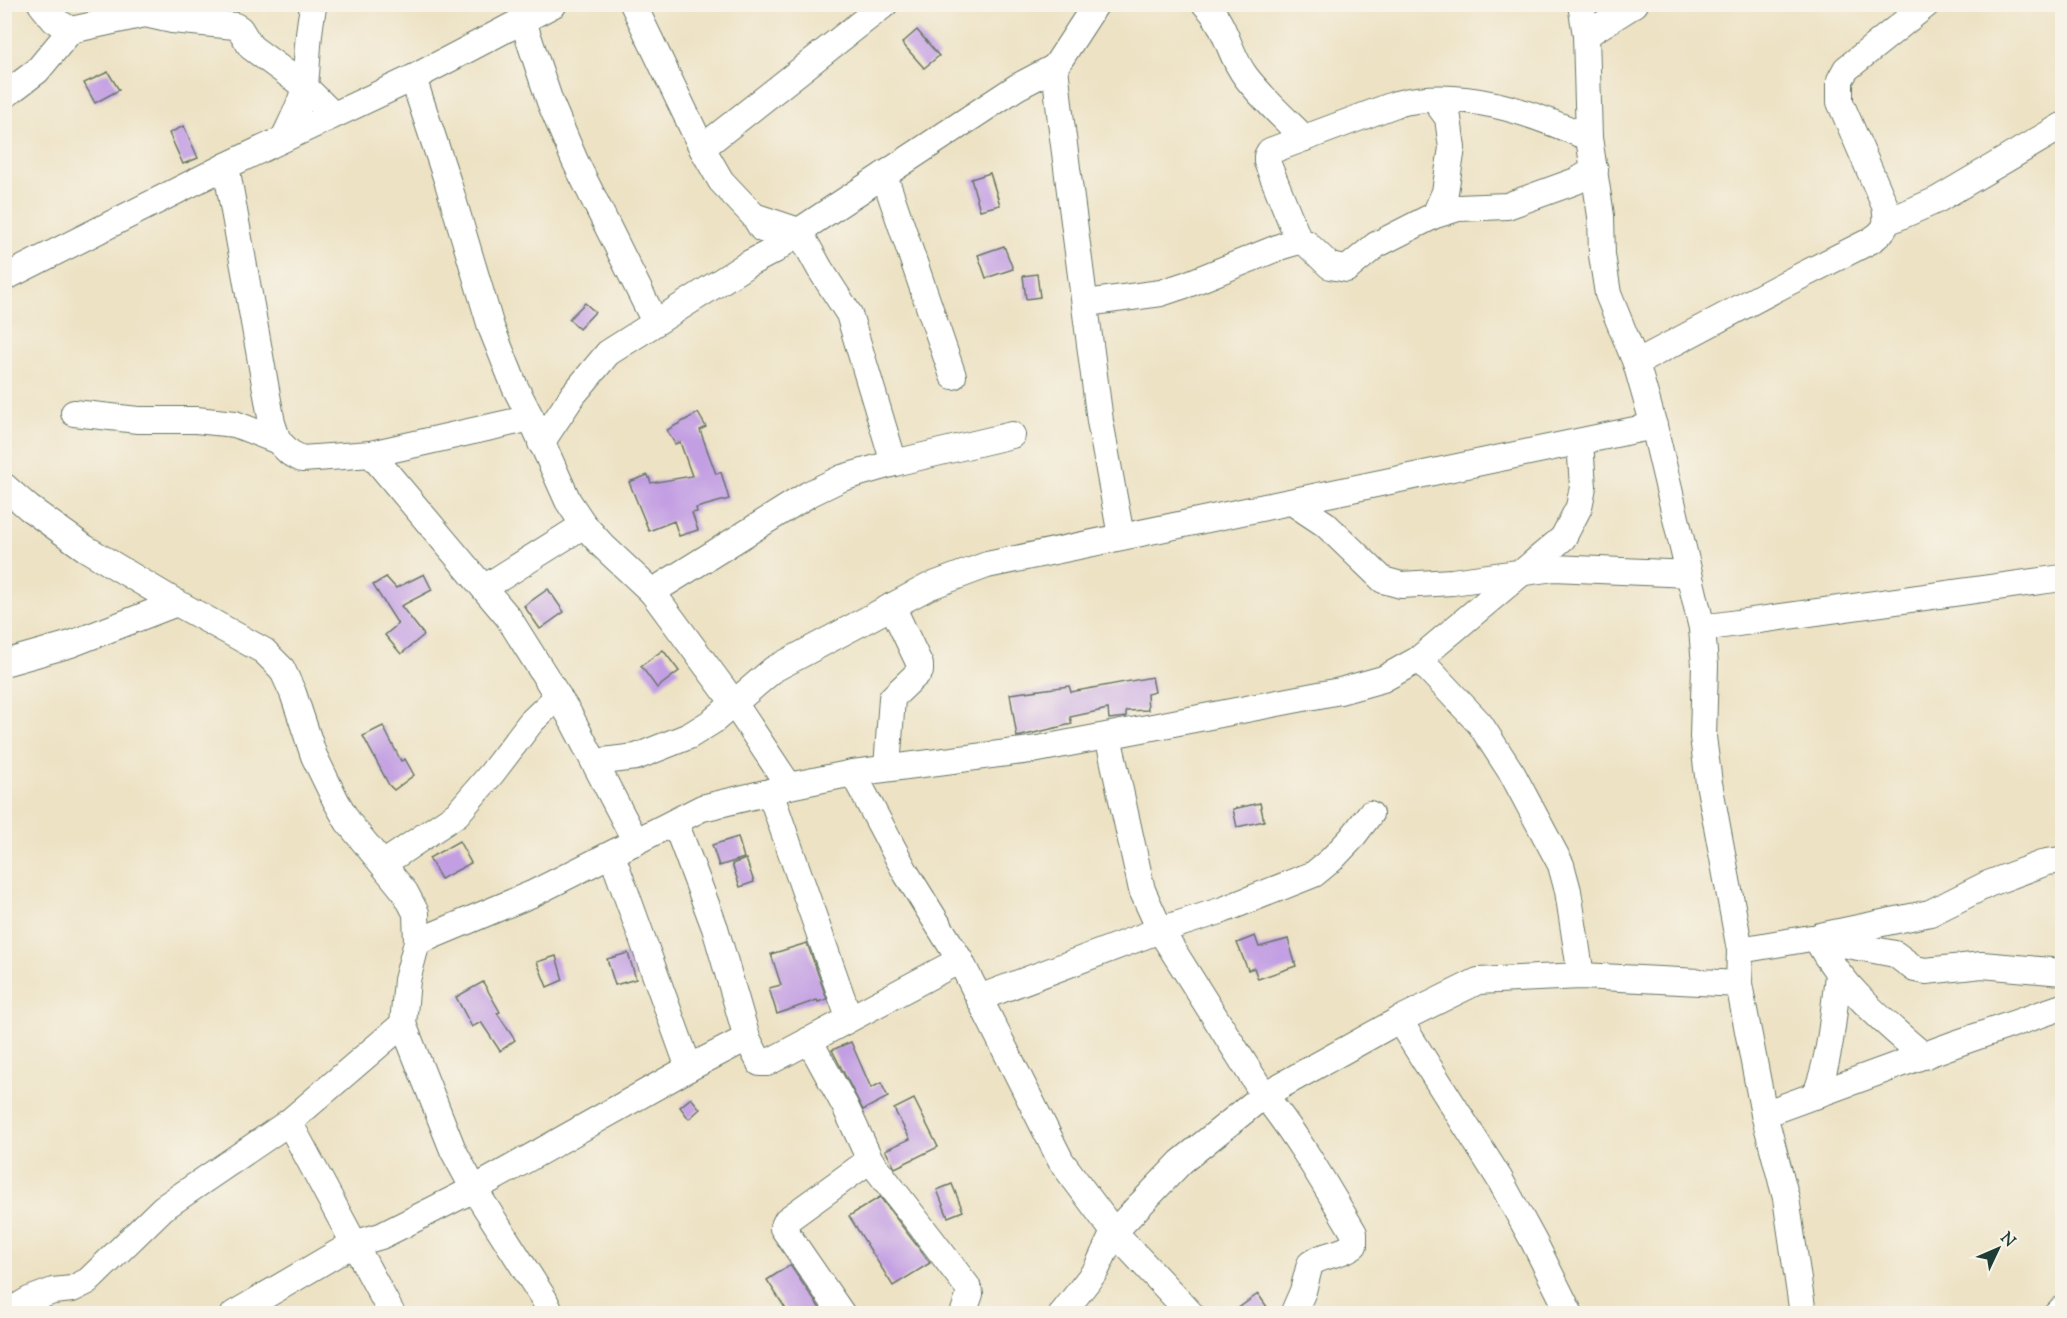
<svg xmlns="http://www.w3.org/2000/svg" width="2067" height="1318" viewBox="0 0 2067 1318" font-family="'Sorts Mill Goudy',serif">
	<rect width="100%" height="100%" fill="#f7f3e8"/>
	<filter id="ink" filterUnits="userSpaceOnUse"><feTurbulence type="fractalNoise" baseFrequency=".0167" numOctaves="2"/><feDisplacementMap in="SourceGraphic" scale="12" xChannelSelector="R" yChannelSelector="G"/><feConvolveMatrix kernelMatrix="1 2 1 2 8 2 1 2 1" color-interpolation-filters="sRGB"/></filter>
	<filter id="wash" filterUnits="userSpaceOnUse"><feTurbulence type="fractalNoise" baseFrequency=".008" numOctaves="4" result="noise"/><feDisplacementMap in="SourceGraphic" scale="24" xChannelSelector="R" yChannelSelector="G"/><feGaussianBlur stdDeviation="1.35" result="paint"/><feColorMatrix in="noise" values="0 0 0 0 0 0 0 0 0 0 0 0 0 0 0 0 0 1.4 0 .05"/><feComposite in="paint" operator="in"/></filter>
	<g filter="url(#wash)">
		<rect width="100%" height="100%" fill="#ede2c4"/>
		<g id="blocks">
			<g fill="#c29ee3">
				<polygon points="917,30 939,56 924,68 902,43"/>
				<polygon points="108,72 119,90 95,103 84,83"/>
				<polygon points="184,126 198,158 183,164 169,133"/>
				<polygon points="990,173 1000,205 980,210 971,179"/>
				<polygon points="1004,246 1013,269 986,278 978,255"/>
				<polygon points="1037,274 1040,297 1026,299 1023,276"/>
				<polygon points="585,303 595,312 579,329 569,319"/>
				<polygon points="698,413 706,427 700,430 716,474 721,472 729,499 696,508 697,512 692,513 698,530 679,536 674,521 649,531 629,482 648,475 651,483 692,476 680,442 675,444 667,430"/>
				<polygon points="424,574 432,590 401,606 424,635 401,654 385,635 398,624 373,585 386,577 396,588"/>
				<polygon points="548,589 564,612 540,629 524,606"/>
				<polygon points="663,650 679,671 657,688 641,666"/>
				<polygon points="1152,677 1155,692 1147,694 1148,710 1126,711 1126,717 1109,719 1108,709 1070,717 1072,724 1017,737 1010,694 1069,686 1071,692"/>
				<polygon points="383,726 401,761 405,759 414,775 394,790 389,785 363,736"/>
				<polygon points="1260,803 1264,821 1237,827 1233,809"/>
				<polygon points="738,837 744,858 719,866 712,845"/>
				<polygon points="459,841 471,863 441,879 429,858"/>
				<polygon points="746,859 754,882 740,887 732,864"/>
				<polygon points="1255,936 1259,947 1288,939 1296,966 1258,979 1254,968 1248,970 1237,943"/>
				<polygon points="807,943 827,999 818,1002 817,1000 777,1014 769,988 781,985 771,954"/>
				<polygon points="628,953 636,979 615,985 607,959"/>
				<polygon points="556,956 563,980 547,987 537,962"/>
				<polygon points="483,982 500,1012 497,1013 515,1040 500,1051 481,1022 472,1027 456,997"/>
				<polygon points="851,1042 871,1088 881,1083 888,1097 863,1110 832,1050"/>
				<polygon points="691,1098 700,1109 689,1119 680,1107"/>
				<polygon points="914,1099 938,1147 895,1168 885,1150 910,1139 894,1109"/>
				<polygon points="952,1184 963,1211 948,1217 937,1190"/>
				<polygon points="880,1197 930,1263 893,1286 849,1216"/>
				<polygon points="790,1265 821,1310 816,1314 789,1314 767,1280"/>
				<polygon points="1258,1294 1272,1314 1230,1314"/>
			</g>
		</g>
	</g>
	<g filter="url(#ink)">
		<use href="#blocks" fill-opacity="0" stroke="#677766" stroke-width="1.5"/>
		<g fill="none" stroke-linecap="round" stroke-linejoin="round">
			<g stroke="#677766" stroke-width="28">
				<g id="minor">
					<polyline points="41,4 54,20 71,30 145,14 172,20 235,26 240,29 251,47 304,86 333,115"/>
					<polyline points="633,4 702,148 721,181 754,216 762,229"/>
					<polyline points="1096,4 1055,67 1061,122 1100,421 1121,536"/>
					<path d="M1205,4c22,21 23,50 41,73 17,22 39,42 58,61"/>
					<polyline points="1581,4 1586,35 1589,138 1601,216 1602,255 1608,294 1636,363 1654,426 1702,628 1705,665 1703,737 1709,783 1740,950 1739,984 1764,1114 1786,1198 1803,1314"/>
					<polyline points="523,21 550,102 575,161 655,322"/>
					<polyline points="1586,35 1635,4"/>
					<polyline points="413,78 448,183 491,327 515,387 531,418 568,501 584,525 603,546 652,592 734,703 789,786 853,773 906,873 960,960 1061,1161 1114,1232 1191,1314"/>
					<polyline points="4,96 37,71 71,30"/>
					<polyline points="1434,99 1448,118 1452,148 1445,192 1435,215"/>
					<path d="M284,138c8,-17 18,-35 21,-53 3,-27 2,-54 9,-81"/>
					<polyline points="702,148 885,4"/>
					<polyline points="226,166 272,423 278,441 290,453 302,459 371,454 531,418"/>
					<polyline points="884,175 953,376"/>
					<polyline points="754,216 799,231 820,269 849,314 894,463"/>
					<polyline points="1887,222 1937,200 2062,126"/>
					<path d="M1299,241l-32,-79v-6l3,-5 126,-47c65,-17 134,8 193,34"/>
					<polyline points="4,278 226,166 413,78 554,4"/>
					<polyline points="1086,303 1161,293 1188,284 1282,246 1299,241 1306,243 1330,266 1347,269 1376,245 1435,215 1458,208 1507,206 1576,181 1595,170"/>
					<path d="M1636,363l145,-77 89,-45c17,-11 18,-16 15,-35l-45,-104v-22l6,-11 81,-65"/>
					<polyline points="74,413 138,420 196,420 235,424 278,441"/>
					<polyline points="541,443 573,395 608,353 748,264 775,250 799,231 1017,87 1055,67"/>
					<polyline points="371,454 508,617 569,714 636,842"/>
					<polyline points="4,486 29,508 85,548 177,603 264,651 282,669 293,693 314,756 336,801 348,822 405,892 416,913 417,942 407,980 403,1024 453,1150 474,1189 544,1299 551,1314"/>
					<polyline points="1292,502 1325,524 1383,580 1401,585 1452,582 1554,568 1689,574"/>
					<polyline points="484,588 584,525"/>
					<polyline points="652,592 809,494 842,478 894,463 1012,435"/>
					<polyline points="1702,628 2062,578"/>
					<polyline points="1419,659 1480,724 1513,775 1561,865 1568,891 1581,976"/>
					<polyline points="4,663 71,644 177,603"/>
					<path d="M1108,736l34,154 18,40 104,165c35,42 62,92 90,138v12c-14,11 -30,8 -44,19l-7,27 -10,23"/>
					<polyline points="595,762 636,757 689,736 713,721 774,669 928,587 987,565 1654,426"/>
					<polyline points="887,768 892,698 920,671 920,665 892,606"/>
					<polyline points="853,773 1038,749 1340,691 1383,679 1419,659 1563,538 1579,507 1583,487 1580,442"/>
					<polyline points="770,792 849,1018"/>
					<polyline points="675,822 715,928 747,1038 760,1063 767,1063 960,960"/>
					<polyline points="612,855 689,1068"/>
					<polyline points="383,864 457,814 492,773 531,722 558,696"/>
					<polyline points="1820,936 1930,913 1988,884 2047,862 2062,860"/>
					<path d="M1817,940c25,47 67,82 107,116"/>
					<polyline points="417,942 532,894 702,808 770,792 789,786"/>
					<polyline points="1740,950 1811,938 1895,954 1915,969 1926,971 1982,965 2062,972"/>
					<polyline points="979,998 1160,930 1223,910 1314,874 1331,860 1351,839 1370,814"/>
					<polyline points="1399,1020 1499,1178 1534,1242 1570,1314"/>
					<polyline points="809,1040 845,1106 870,1160 967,1286 970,1294 963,1314"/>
					<path d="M1815,1096c16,-38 18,-80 23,-121"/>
					<polyline points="1764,1114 1955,1044 2062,1007"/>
					<polyline points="289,1122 392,1314"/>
					<polyline points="5,1314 29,1300 53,1291 72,1289 88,1281 163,1208 289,1122 403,1024"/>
					<polyline points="234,1314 353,1244 381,1236 474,1189 689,1068 747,1038"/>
					<polyline points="842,1314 783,1228 787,1220 870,1160"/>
					<polyline points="1062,1314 1096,1270 1114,1232 1181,1162 1264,1095 1399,1020 1478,981 1581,976 1739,984"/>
					<polyline points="2057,1314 2062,1309"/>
				</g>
			</g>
			<use href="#minor" stroke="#fff" stroke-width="26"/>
		</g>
	</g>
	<rect width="2067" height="1318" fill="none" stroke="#f7f3e8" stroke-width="24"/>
	<g transform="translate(1998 1249) rotate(46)" stroke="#f7f3e8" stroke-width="4.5" paint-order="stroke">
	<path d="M0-4.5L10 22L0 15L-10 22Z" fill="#1f3d34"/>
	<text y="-9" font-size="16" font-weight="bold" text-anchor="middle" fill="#1f3d34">N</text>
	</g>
</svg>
